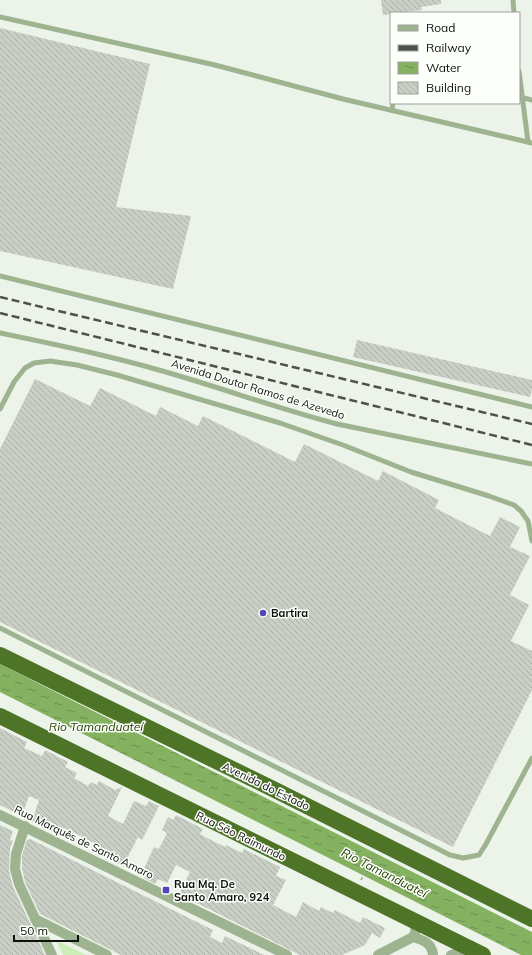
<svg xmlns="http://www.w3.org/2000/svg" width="532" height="955" viewBox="0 0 532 955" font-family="Mulish,sans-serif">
	<defs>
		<pattern id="water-ripples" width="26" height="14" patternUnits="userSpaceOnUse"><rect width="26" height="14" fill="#85b260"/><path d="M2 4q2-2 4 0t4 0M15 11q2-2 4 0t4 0" fill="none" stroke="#6b8f4e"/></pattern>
		<pattern id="building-back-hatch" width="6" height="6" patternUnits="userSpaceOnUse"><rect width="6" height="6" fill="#c9cfc4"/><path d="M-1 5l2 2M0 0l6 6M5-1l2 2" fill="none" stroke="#abb1a7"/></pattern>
	</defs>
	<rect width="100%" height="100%" fill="#ecf3e8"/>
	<polygon fill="#ccedb5" points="56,940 86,955 63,955"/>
	<polygon fill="url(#water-ripples)" points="0,664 532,932 532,955 521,955 0,692"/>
	<g fill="url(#building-back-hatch)">
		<polygon points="381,0 441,0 441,4 421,7 422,10 391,13 391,14 383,15"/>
		<polygon points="0,28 150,64 116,207 191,216 173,289 0,251"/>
		<polygon points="357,340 532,380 532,389 530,397 353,357"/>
		<polygon points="35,379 90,406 100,388 156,416 160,407 198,426 203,416 295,462 304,444 378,481 383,471 439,500 435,508 490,536 500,517 520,527 510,547 530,556 510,595 529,605 511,641 532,651 532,690 453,847 0,622 0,449"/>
		<polygon points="0,728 27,742 24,748 42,756 45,750 68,762 65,767 77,773 74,778 88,786 91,782 97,785 99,781 115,790 122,787 108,816 123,824 134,801 146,806 149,801 159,806 142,840 138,837 123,866 94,852 98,845 75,833 64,828 60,835 32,821 39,800 29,796 22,816 0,805"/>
		<polygon points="176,815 203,829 200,834 207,838 225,847 226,845 242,853 244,849 280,867 276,876 286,880 273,905 296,917 303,902 319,911 321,907 333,913 335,910 360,923 363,917 385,928 380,938 372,933 365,945 342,955 300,955 179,894 190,872 176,865 167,883 158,879 155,884 144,878 145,877 141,875 154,847 159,849 167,833 162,830 168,817 173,820"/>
		<polygon points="0,825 13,831 10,840 13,841 10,848 9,871 13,887 45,955 0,955"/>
		<polygon points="30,839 213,930 210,937 222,943 225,936 264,955 121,955 40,914 25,882 22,868 22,855 27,840"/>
	</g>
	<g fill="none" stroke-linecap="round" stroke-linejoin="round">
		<polyline stroke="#9ca199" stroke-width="1.5" stroke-dasharray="3 3" stroke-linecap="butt" points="361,880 375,854"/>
		<g stroke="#9eb390" stroke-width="5">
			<polyline points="513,0 514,13"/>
			<polyline points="0,17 215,65 343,99 532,143"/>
			<polyline points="519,71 528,142"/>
			<polyline points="520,97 532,100"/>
			<polyline points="392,110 393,103"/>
			<polyline points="0,276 532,407"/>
			<path d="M0,333c63,13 125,26 186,45 50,15 100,33 151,46l195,40"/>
			<polyline points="0,409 14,382 25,368 34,363 50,361 77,365 117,375 280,423 343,445 411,472 489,496 514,505 521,511 528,521 532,541"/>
			<polyline points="0,628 450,855 463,858 479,855 486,844 532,758"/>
		</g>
		<g stroke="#9eb390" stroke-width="10">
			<polyline points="0,815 287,955"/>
			<polyline points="25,826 16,854 15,869 19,884 52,955"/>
			<polyline points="35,919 107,955"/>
			<path d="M413,937c10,3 19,6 20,18"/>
			<polyline points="378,955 413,937 415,933 416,922"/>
			<polyline points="451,955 470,949"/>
		</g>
		<g stroke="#4e7428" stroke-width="16">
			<polyline points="0,655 273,789 532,919"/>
			<polyline points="0,716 483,955"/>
		</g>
		<g stroke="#4d514b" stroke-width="2.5" stroke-dasharray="8 4" stroke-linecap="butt">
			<polyline points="0,297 532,424"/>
			<polyline points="0,313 532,445"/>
		</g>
	</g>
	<g fill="#5344bc" stroke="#fcfffa" stroke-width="1.5">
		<circle cx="263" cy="613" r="4"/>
		<rect x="162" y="886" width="8" height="8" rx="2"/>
	</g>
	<g text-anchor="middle" stroke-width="3" stroke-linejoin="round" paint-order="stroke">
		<g font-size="11" fill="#0f110d" stroke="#fcfffa">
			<text transform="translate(258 389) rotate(17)" y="4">Avenida Doutor Ramos de Azevedo</text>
			<text transform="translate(266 786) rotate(26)" y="4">Avenida do Estado</text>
			<text transform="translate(241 836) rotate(26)" y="4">Rua São Raimundo</text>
			<text transform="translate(84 842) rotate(26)" y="4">Rua Marquês de Santo Amaro</text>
		</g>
		<g font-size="11" font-weight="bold" fill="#0f110d" stroke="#fcfffa" text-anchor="start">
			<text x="271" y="617">Bartira</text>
			<text x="174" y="888">Rua Mq. De<tspan x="174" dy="13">Santo Amaro, 924</tspan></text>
		</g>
		<g font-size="12" font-style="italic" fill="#244003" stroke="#fcfffa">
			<text x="96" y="731">Rio Tamanduateí</text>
			<text transform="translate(384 873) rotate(27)" y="4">Rio Tamanduateí</text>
		</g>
	</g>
	<rect x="390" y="12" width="130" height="92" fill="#fcfffa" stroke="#9da09b"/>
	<rect x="398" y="25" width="20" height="6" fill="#9eb390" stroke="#9da09b"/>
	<text x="426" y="32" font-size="12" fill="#0f110d">Road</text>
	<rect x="398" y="45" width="20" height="6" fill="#4d514b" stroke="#9da09b"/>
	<text x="426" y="52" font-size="12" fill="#0f110d">Railway</text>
	<rect x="398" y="62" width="20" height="12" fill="url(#water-ripples)" stroke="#9da09b"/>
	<text x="426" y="72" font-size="12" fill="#0f110d">Water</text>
	<rect x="398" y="82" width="20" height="12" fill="url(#building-back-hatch)" stroke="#9da09b"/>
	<text x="426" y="92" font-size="12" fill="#0f110d">Building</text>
	<path d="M14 935v6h64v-6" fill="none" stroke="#0f110d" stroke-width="2"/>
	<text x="20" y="935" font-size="12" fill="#0f110d" stroke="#fcfffa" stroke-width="3" paint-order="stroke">50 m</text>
</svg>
